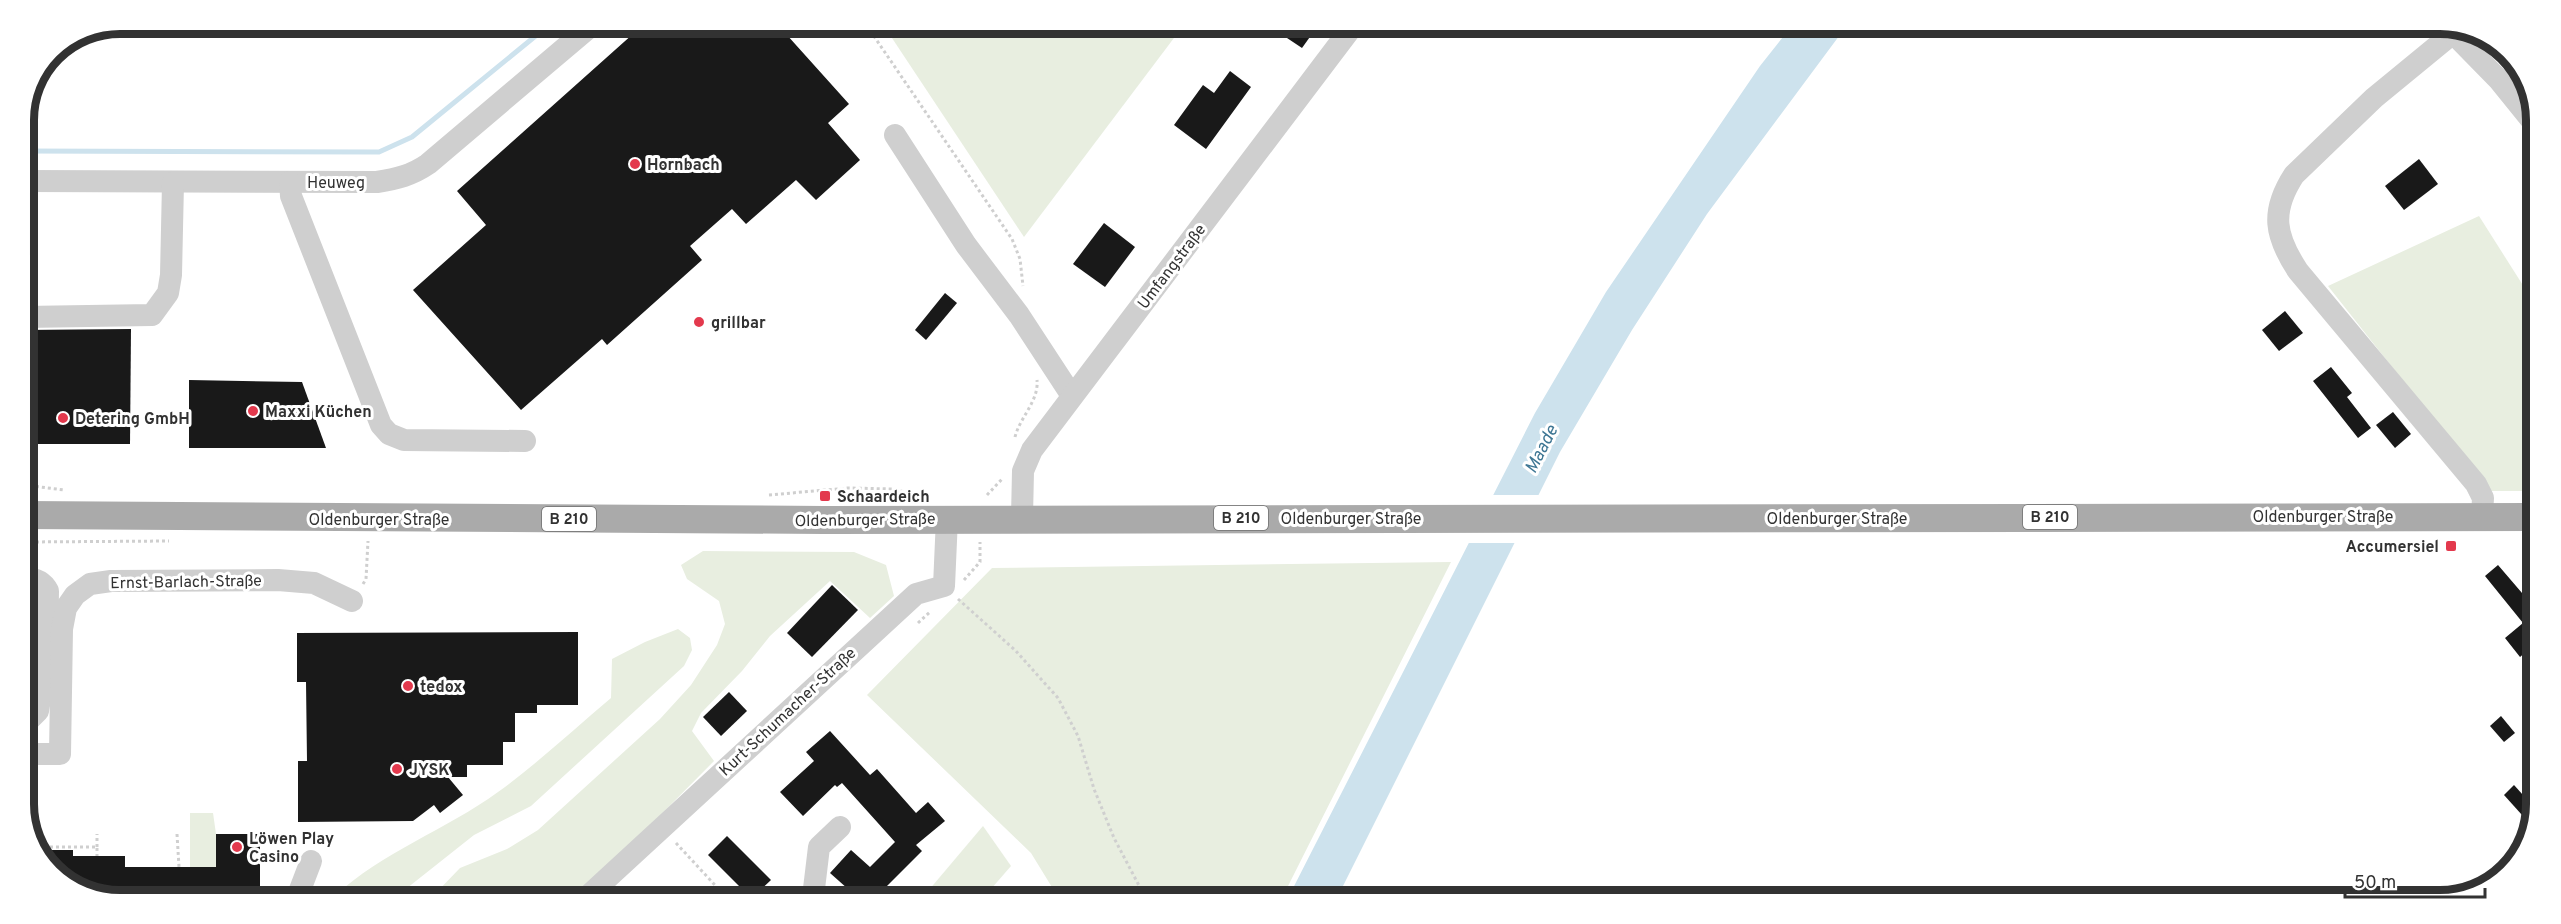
<svg xmlns="http://www.w3.org/2000/svg" width="2561" height="924" viewBox="0 0 2561 924" font-family="Overpass,sans-serif">
	<rect width="100%" height="100%" fill="#fff"/>
	<g fill="#e8eee0">
		<polygon points="884,26 1183,26 1024,237"/>
		<polygon points="2479,216 2531,298 2536,295 2534,491 2490,491 2328,286"/>
		<polygon points="703,551 854,552 886,565 894,596 870,618 830,581 770,636 742,671 701,713 692,731 714,761 607,869 572,896 486,896 481,891 476,896 470,896 465,891 461,896 433,896 460,868 507,849 538,830 660,719 691,685 717,645 725,624 719,601 687,579 681,565"/>
		<polygon points="1451,562 1282,898 1058,897 1031,853 867,695 992,568"/>
		<path d="M678,629l12,9 2,12 -8,16 -153,140 -57,29 -77,61h-62c47,-44 111,-66 163,-104 39,-28 76,-63 113,-94l1,-39 33,-17z"/>
		<polygon points="190,813 213,813 216,834 216,867 190,867"/>
		<polygon points="983,826 1011,866 984,897 923,897"/>
	</g>
	<polygon fill="#cde2ed" points="1790,28 1845,28 1707,214 1632,330 1560,452 1337,898 1288,898 1535,413 1606,292 1760,66"/>
	<polygon fill="#fff" points="1490,495 1543,495 1519,543 1465,543"/>
	<g fill="none" stroke-linecap="round" stroke-linejoin="round">
		<polyline stroke="#cde2ed" stroke-width="5" points="24,151 379,152 412,137 549,25"/>
	</g>
	<g fill="#191919">
		<polygon points="643,25 778,25 849,104 828,123 860,160 816,200 796,180 746,224 732,209 690,246 702,260 607,345 602,339 521,410 413,290 486,225 457,191"/>
		<polygon points="1295,26 1317,27 1302,48 1287,38"/>
		<polygon points="1230,71 1251,87 1206,149 1174,125 1203,85 1214,93"/>
		<polygon points="2419,159 2438,184 2404,210 2385,186"/>
		<polygon points="1104,223 1135,247 1105,287 1073,264"/>
		<polygon points="945,293 957,303 926,340 915,330"/>
		<polygon points="2285,311 2303,333 2279,351 2262,330"/>
		<polygon points="131,329 130,444 24,444 24,330"/>
		<polygon points="2331,367 2352,393 2347,397 2371,428 2358,438 2313,381"/>
		<polygon points="189,380 302,382 326,448 189,448"/>
		<polygon points="2393,412 2411,434 2395,448 2376,425"/>
		<polygon points="2498,565 2534,607 2533,646 2520,657 2505,638 2523,623 2485,576"/>
		<polygon points="832,585 858,610 812,657 787,633"/>
		<polygon points="578,632 578,705 537,705 537,713 515,713 515,742 503,742 503,765 467,765 467,777 448,777 463,795 440,813 434,805 413,821 298,822 298,761 307,761 306,682 297,682 297,633"/>
		<polygon points="729,692 747,711 721,736 703,717"/>
		<polygon points="2501,716 2515,733 2504,742 2490,726"/>
		<polygon points="830,731 870,775 877,769 916,813 928,802 945,821 916,845 922,851 887,886 898,897 857,897 830,873 851,850 870,867 895,842 842,783 837,787 835,785 803,816 780,792 814,761 806,752"/>
		<polygon points="2514,785 2532,805 2522,815 2504,795"/>
		<polygon points="216,834 260,834 260,895 89,895 44,863 39,850 73,850 73,856 125,856 125,867 216,867"/>
		<polygon points="727,836 771,880 754,896 749,896 708,855"/>
	</g>
	<g fill="none" stroke-linecap="round" stroke-linejoin="round">
		<g stroke="#cfcfcf" stroke-width="3" stroke-dasharray="3 3" stroke-linecap="butt">
			<polyline points="867,26 1012,239 1020,259 1023,286"/>
			<path d="M1015,437c5,-20 24,-36 22,-57"/>
			<polyline points="24,485 64,490"/>
			<polyline points="769,495 848,488 893,489 915,495"/>
			<polyline points="987,495 1003,478"/>
			<polyline points="24,542 169,541"/>
			<polyline points="964,580 980,562 980,542"/>
			<polyline points="363,584 366,579 368,541"/>
			<polyline points="958,599 1015,650 1058,698 1078,736 1094,789 1114,838 1145,897"/>
			<polyline points="918,623 931,611"/>
			<polyline points="177,834 179,867"/>
			<polyline points="676,843 725,896"/>
			<polyline points="38,847 97,847 97,856"/>
			<polyline points="97,847 97,834"/>
		</g>
		<g stroke="#cfcfcf" stroke-width="22">
			<path d="M2458,29l-84,69 -80,77c-24,37 -19,61 4,96l178,213 7,14 -1,18"/>
			<polyline points="2453,33 2499,80 2537,127"/>
			<polyline points="895,135 966,245 1019,315 1072,396"/>
			<path d="M24,181l353,1c20,-3 35,-7 51,-18l164,-139"/>
			<polyline points="290,182 291,196 381,425 389,434 404,440 525,441"/>
			<polyline points="24,317 152,315 168,293 171,275 173,183"/>
			<polyline points="1022,517 1023,471 1032,450 1352,27"/>
			<polyline points="2532,517 2534,544"/>
			<path d="M24,578c11,0 19,3 24,13l-1,65 -9,55 -14,14"/>
			<polyline points="24,754 60,754 62,629 66,608 75,595 90,584 111,581 278,580 314,583 352,601"/>
			<polyline points="298,895 311,861"/>
			<polyline points="588,896 916,594 944,586 947,518"/>
			<polyline points="813,897 819,847 840,827"/>
		</g>
		<polyline stroke="#aaa" stroke-width="28" points="24,515 824,520 2534,517"/>
	</g>
	<g fill="#e3394d" stroke="#fff" stroke-width="2">
		<circle cx="635" cy="164" r="6"/>
		<circle cx="699" cy="322" r="6"/>
		<circle cx="253" cy="411" r="6"/>
		<circle cx="63" cy="418" r="6"/>
		<rect x="819" y="490" width="12" height="12" rx="3"/>
		<rect x="2445" y="540" width="12" height="12" rx="3"/>
		<circle cx="408" cy="686" r="6"/>
		<circle cx="397" cy="769" r="6"/>
		<circle cx="237" cy="847" r="6"/>
	</g>
	<g text-anchor="middle" stroke-width="6" stroke-linejoin="round" paint-order="stroke">
		<g fill="#fff" stroke="#707070" stroke-width="1.5">
			<rect x="2023" y="505" width="54" height="24" rx="4.5"/>
			<rect x="1214" y="506" width="54" height="24" rx="4.5"/>
			<rect x="542" y="507" width="54" height="24" rx="4.5"/>
		</g>
		<g font-size="15" font-weight="bold" fill="#323232">
			<text x="2050" y="522">B 210</text>
			<text x="1241" y="523">B 210</text>
			<text x="569" y="524">B 210</text>
		</g>
		<g font-size="16" font-weight="bold" fill="#323232" stroke="#fff" text-anchor="start">
			<text x="647" y="170">Hornbach</text>
			<text x="711" y="328">grillbar</text>
			<text x="265" y="417">Maxxi Küchen</text>
			<text x="75" y="424">Detering GmbH</text>
			<text x="837" y="502">Schaardeich</text>
			<text x="2439" y="552" text-anchor="end">Accumersiel</text>
			<text x="420" y="692">tedox</text>
			<text x="409" y="775">JYSK</text>
			<text x="249" y="844">Löwen Play<tspan x="249" dy="18">Casino</tspan></text>
		</g>
		<g font-size="16" fill="#323232" stroke="#fff">
			<text x="336" y="188">Heuweg</text>
			<text transform="translate(1171 266) rotate(-53)" y="6">Umfangstraße</text>
			<text x="2323" y="522">Oldenburger Straße</text>
			<text x="1351" y="524">Oldenburger Straße</text>
			<text x="1837" y="524">Oldenburger Straße</text>
			<text x="379" y="525">Oldenburger Straße</text>
			<text transform="translate(865 519) rotate(-1)" y="6">Oldenburger Straße</text>
			<text transform="translate(186 581) rotate(-1)" y="6">Ernst-Barlach-Straße</text>
			<text transform="translate(787 711) rotate(-43)" y="6">Kurt-Schumacher-Straße</text>
		</g>
		<g font-size="18" font-style="italic" fill="#3f7794" stroke="#fff">
			<text transform="translate(1541 449) rotate(-63)" y="6">Maade</text>
		</g>
	</g>
	<path d="M0 0H2561V924H0ZM120 34H2440A86 86 0 0 1 2526 120V804A86 86 0 0 1 2440 890H120A86 86 0 0 1 34 804V120A86 86 0 0 1 120 34Z" fill="#fff" fill-rule="evenodd"/>
	<path fill="none" stroke="#323232" stroke-width="8" d="M120 34H2440A86 86 0 0 1 2526 120V804A86 86 0 0 1 2440 890H120A86 86 0 0 1 34 804V120A86 86 0 0 1 120 34Z"/>
	<path d="M2345 888v9h140v-9" fill="none" stroke="#323232" stroke-width="3"/>
	<text x="2354" y="888" font-size="18" fill="#323232" stroke="#ffffff" stroke-width="4.5" paint-order="stroke">50 m</text>
</svg>
